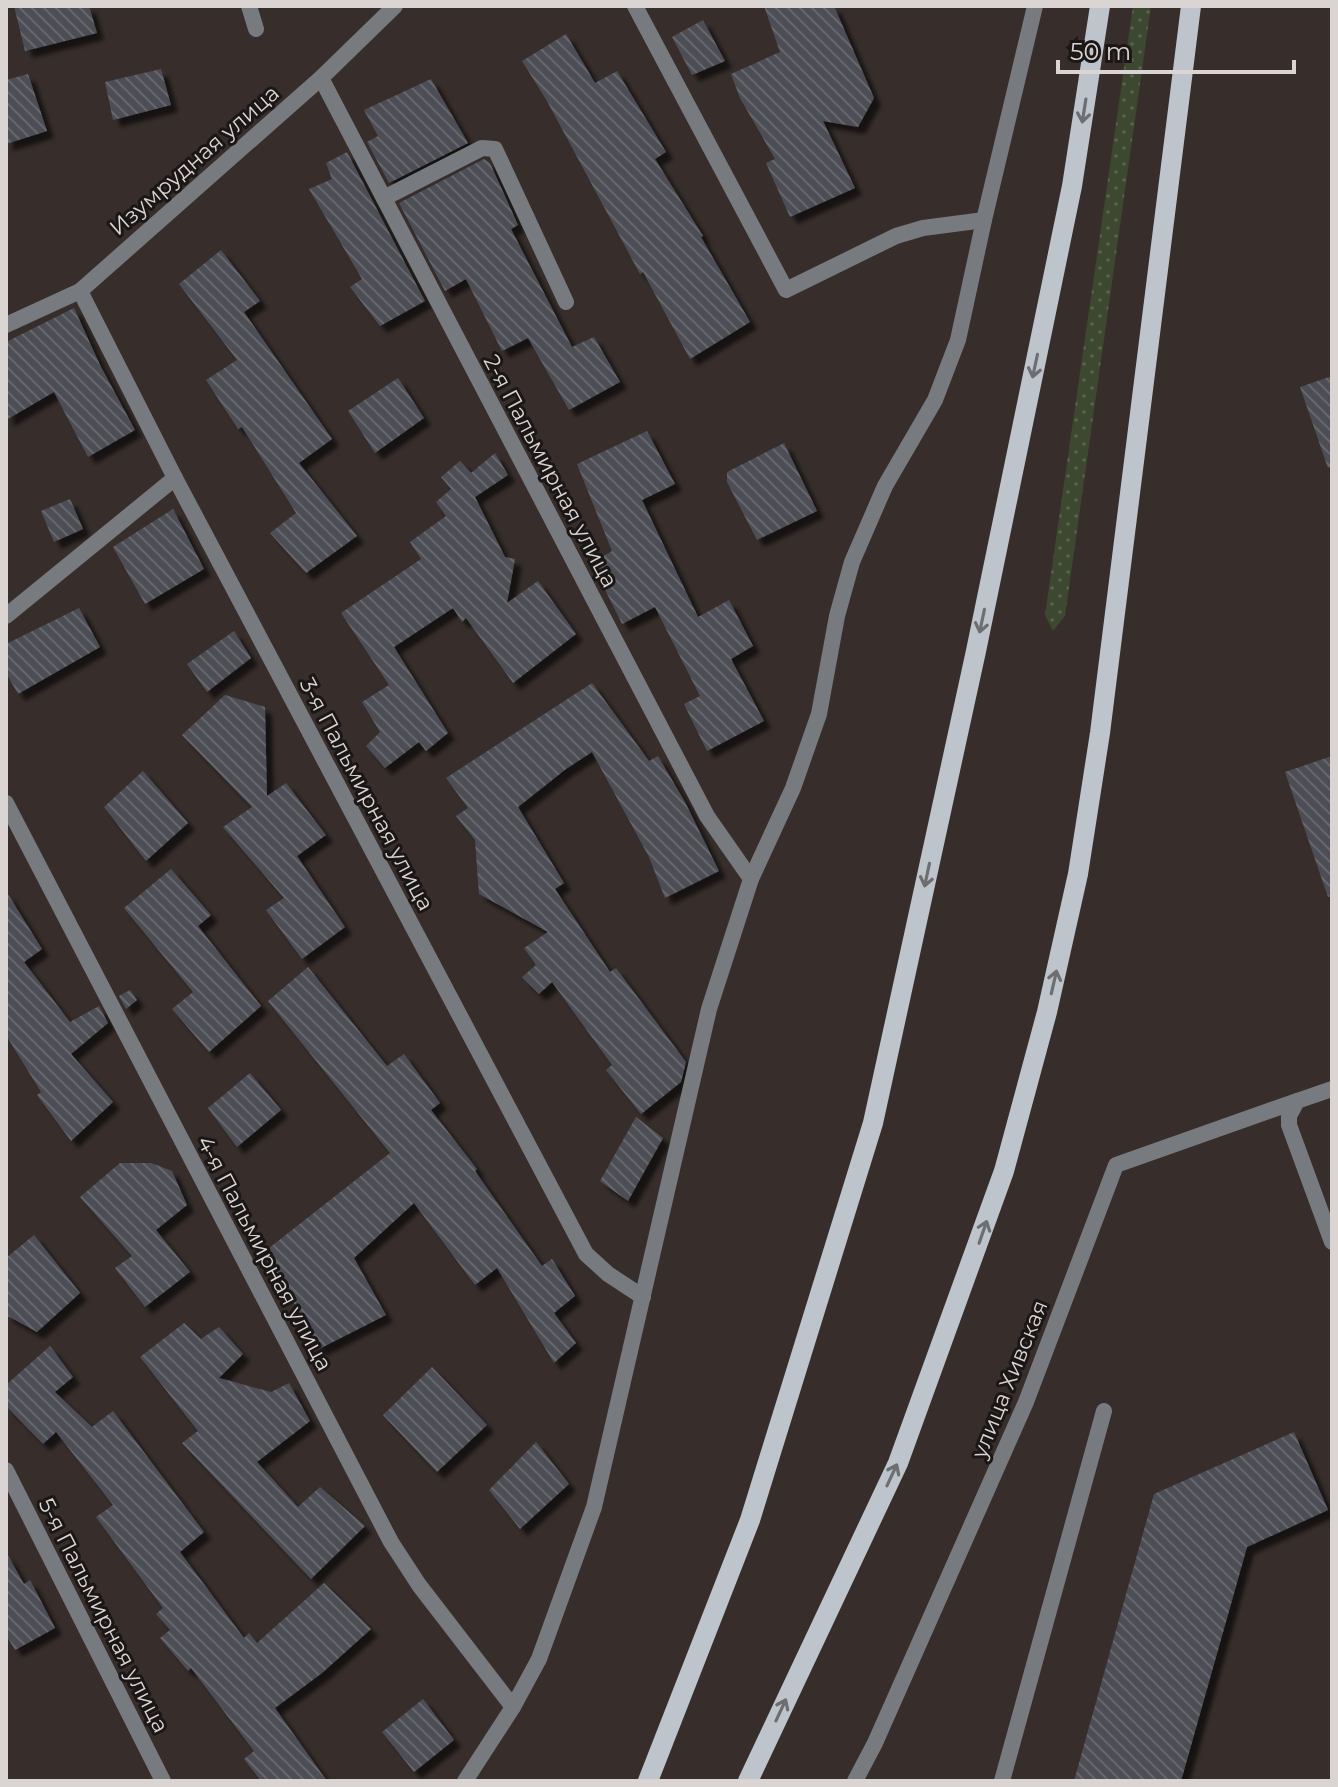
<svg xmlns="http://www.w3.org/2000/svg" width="1338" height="1787" viewBox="0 0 1338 1787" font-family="Montserrat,sans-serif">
	<defs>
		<pattern id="grass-dots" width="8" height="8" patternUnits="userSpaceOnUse" patternTransform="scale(2)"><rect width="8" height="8" fill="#3c482f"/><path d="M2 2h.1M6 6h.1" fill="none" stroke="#58624c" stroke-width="1.8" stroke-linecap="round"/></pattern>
		<pattern id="building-back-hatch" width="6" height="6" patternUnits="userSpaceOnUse" patternTransform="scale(2)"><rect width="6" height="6" fill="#4d4e56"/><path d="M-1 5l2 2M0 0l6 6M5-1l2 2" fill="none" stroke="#66676d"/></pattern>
		<filter id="shadow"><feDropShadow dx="7" dy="7" stdDeviation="2" flood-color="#0009"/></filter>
	</defs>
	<rect width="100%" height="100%" fill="#372e2b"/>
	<polygon fill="url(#grass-dots)" points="1133,6 1151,6 1065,616 1053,631 1045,615"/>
	<g fill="url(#building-back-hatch)" filter="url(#shadow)">
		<polygon points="14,6 89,6 97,33 25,51"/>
		<polygon points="764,6 834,6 874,98 858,127 823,121 855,188 790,217 766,163 775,159 740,98 731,74 780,52"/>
		<polygon points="703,20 725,61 692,75 672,37"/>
		<polygon points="566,34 595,83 617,71 666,152 655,159 703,236 701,237 750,322 690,359 643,272 640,274 547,101 522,61"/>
		<polygon points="161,69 171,105 113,120 105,82"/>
		<polygon points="28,74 47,131 6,144 6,80"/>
		<polygon points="431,79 468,143 389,183 367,142 378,136 364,110"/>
		<polygon points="347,152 425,301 380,326 350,287 362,279 309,189 332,179 326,163"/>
		<polygon points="484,159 490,163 518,225 511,229 572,347 594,337 620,382 569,410 528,338 502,351 466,279 445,291 399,203"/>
		<polygon points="221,250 260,301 244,312 332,439 299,463 357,536 306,573 270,533 296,513 242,427 238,429 206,380 237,360 179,284"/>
		<polygon points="74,308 100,365 135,430 88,457 54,392 6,420 6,342"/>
		<polygon points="1332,376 1332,467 1328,468 1300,387"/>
		<polygon points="398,378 424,418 375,453 348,411"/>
		<polygon points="647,431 675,484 642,500 698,617 729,600 753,646 731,659 764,721 707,751 684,704 700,696 655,607 622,624 592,563 612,551 577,464"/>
		<polygon points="784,443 817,511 757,540 727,482 727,472"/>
		<polygon points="495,453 508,475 475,497 505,557 515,559 507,603 538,581 576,634 513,683 466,618 462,622 453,608 394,647 448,733 426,751 419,742 385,768 366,746 380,732 362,702 389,685 341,613 421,559 410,542 446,516 436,502 451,489 441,477 460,461 471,473"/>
		<polygon points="70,499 83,529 54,542 41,511"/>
		<polygon points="173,509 204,569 145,604 113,547"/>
		<polygon points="79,608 100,647 18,694 6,673 6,644"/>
		<polygon points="234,631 251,658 207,692 187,664"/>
		<polygon points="592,683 649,761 658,756 685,802 719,871 665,898 649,857 592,752 566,769 518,807 564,883 555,889 610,972 616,968 686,1062 681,1082 641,1114 606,1070 612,1065 552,982 539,994 522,977 536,965 524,948 548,932 479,894 475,840 456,816 468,808 446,778"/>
		<polygon points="225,695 265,707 267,796 286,783 326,835 297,856 345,927 302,959 266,910 284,898 223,827 252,807 182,735"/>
		<polygon points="1332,756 1332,896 1328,897 1285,772"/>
		<polygon points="143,771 188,823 146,861 104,807"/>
		<polygon points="171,869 211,915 198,926 261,1006 209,1052 172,1009 193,992 124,908"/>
		<polygon points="6,891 42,949 24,962 70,1022 99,1006 108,1023 71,1054 113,1102 71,1141 37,1095 41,1092 6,1035"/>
		<polygon points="308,967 387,1066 404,1054 440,1103 431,1110 477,1169 475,1171 542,1266 552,1259 575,1296 554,1313 576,1343 554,1363 497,1268 475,1285 414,1203 354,1258 386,1315 319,1349 300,1322 304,1320 264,1252 390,1153 268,1001"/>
		<polygon points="130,990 137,1000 126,1009 119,996"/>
		<polygon points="250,1073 281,1110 237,1147 208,1108"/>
		<polygon points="636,1117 663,1138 628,1201 600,1181"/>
		<polygon points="120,1163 151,1163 172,1171 187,1205 156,1230 190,1272 145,1307 115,1268 132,1256 80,1197"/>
		<polygon points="34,1235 80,1293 37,1332 6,1315 6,1258"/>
		<polygon points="184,1323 201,1339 219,1327 243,1354 219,1378 271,1392 289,1383 310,1421 257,1462 298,1507 320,1487 365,1526 311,1579 182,1443 198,1431 140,1357"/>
		<polygon points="50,1346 73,1377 55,1392 92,1427 113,1411 204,1532 180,1552 244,1638 249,1633 257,1643 324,1583 371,1629 322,1673 275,1708 327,1781 261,1781 244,1759 254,1751 191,1668 188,1671 160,1638 170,1630 156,1614 163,1608 96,1517 113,1505 56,1432 43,1444 6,1406 6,1385"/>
		<polygon points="432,1367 487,1425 437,1472 383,1415"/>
		<polygon points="1294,1432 1328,1510 1247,1547 1181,1781 1074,1781 1154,1494"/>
		<polygon points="536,1442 569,1484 520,1529 489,1490"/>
		<polygon points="6,1552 24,1584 30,1580 55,1628 15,1650 6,1635"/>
		<polygon points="423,1699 454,1740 414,1772 382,1732"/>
	</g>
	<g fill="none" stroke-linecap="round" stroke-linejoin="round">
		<g stroke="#777a7e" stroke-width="16">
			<polyline points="384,198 482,148 495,149 566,302"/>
			<polyline points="751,879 793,788 819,714 837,616 852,562 885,486 935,400 958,340 984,220"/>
		</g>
		<g stroke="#777a7e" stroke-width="16">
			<polyline points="249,6 256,29"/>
			<polyline points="635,6 786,290 896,236 923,228 984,220 1035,6"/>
			<polyline points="321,78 707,816 751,879 709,1009 594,1507 539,1659 513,1707 465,1781"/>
			<polyline points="80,291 175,478 586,1254 608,1274 643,1297"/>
			<polyline points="6,325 80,291 321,78 395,6"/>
			<polyline points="6,616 175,478"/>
			<polyline points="6,803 391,1542 419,1585 513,1707"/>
			<polyline points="1332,1089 1297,1101 1289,1116 1289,1125 1332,1242"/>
			<polyline points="6,1470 163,1781"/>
			<polyline points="855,1781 875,1743 1026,1402 1116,1165 1297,1101"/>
			<polyline points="1002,1781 1104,1411"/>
		</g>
		<g stroke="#bec4cb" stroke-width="20">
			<polyline points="648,1781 750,1520 873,1123 976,651 1072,186 1100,6"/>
			<polyline points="748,1781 898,1463 1004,1171 1047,1012 1078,874 1100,733 1191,6"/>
		</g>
	</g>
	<defs><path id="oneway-shaft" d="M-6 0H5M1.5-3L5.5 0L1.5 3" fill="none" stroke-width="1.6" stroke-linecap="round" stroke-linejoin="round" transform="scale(2)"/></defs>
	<g stroke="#6c6e70">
		<use href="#oneway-shaft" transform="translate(1084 111) rotate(99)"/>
		<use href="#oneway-shaft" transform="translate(1035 366) rotate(102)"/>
		<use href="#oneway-shaft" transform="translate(982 621) rotate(102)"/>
		<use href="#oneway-shaft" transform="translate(927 875) rotate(102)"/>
		<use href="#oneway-shaft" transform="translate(1054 982) rotate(-77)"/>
		<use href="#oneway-shaft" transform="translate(983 1232) rotate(-71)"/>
		<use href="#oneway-shaft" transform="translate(892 1475) rotate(-65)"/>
		<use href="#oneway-shaft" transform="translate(781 1710) rotate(-65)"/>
	</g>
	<g text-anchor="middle" stroke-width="6" stroke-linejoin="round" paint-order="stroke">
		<g font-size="22" fill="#dad4d2" stroke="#1b1716">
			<text transform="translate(194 160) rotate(-41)" y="8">Изумрудная улица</text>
			<text transform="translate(551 471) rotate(62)" y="8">2-я Пальмирная улица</text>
			<text transform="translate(367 794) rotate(62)" y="8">3-я Пальмирная улица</text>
			<text transform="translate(265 1253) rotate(62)" y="8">4-я Пальмирная улица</text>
			<text transform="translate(1009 1379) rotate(-68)" y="8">улица Хивская</text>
			<text transform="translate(104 1615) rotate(63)" y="8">5-я Пальмирная улица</text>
		</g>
	</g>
	<rect width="1338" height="1787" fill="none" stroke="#dad4d2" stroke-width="16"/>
	<path d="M1058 60v12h236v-12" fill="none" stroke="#dad4d2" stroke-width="4"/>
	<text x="1070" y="60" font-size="24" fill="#dad4d2" stroke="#1b1716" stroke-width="6" paint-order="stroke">50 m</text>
</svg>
